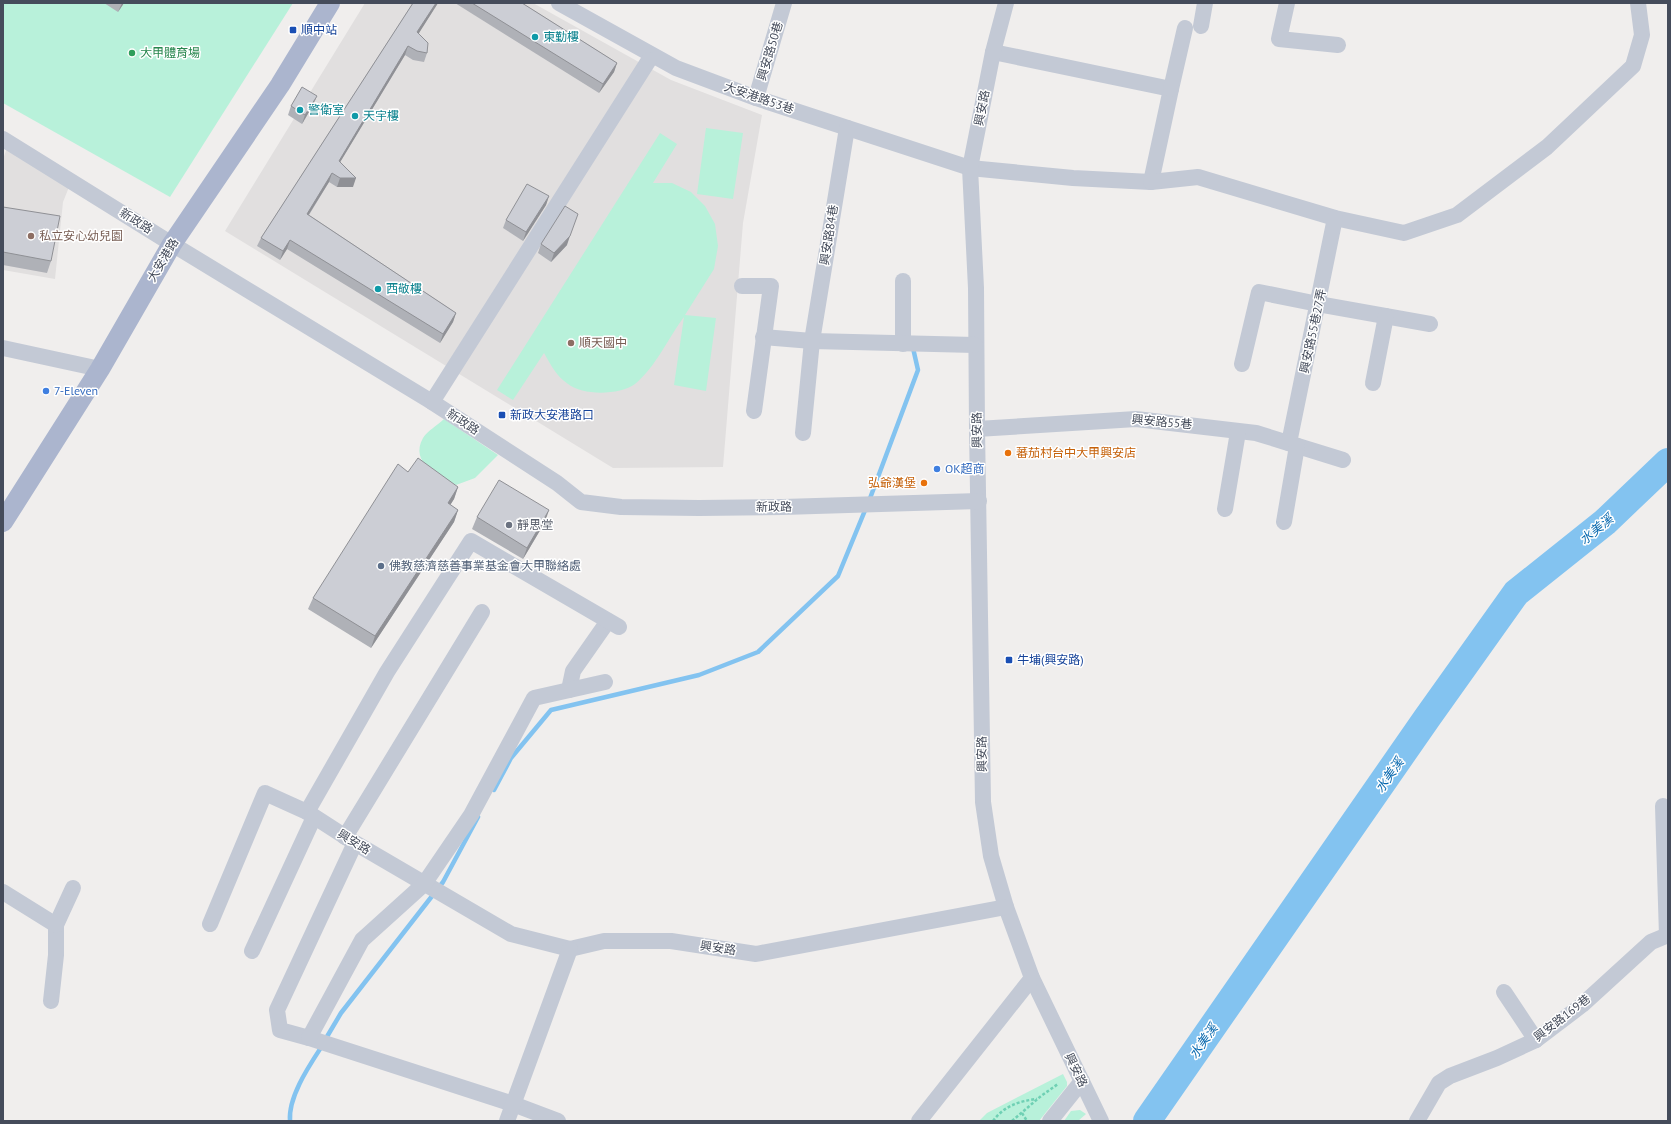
<svg xmlns="http://www.w3.org/2000/svg" width="1671" height="1124" viewBox="0 0 1671 1124" font-family="'PT Sans','Noto Sans TC',sans-serif">
	<rect width="100%" height="100%" fill="#f0eeed"/>
	<g fill="#e1dfdf">
		<polygon points="365,3 533,3 671,80 762,115 743,223 723,467 613,468 225,231"/>
		<polygon points="7,148 69,187 63,202 55,279 3,270 3,159"/>
	</g>
	<g fill="#b8f1da">
		<polygon points="3,3 293,3 170,197 3,103"/>
		<polygon points="706,128 743,133 733,199 697,194"/>
		<path d="M660,133l17,11 -24,39h19l19,9 14,14 10,18 3,22 -4,23 -29,46 31,3 -10,73 -32,-6 10,-68c-16,21 -28,50 -49,67 -15,11 -52,12 -67,0 -12,-8 -17,-19 -24,-31l-31,47 -16,-10z"/>
		<path d="M444,419l54,36 -23,23 -19,7c-17,-9 -47,-22 -33,-47 4,-7 15,-13 21,-19z"/>
		<polygon points="1063,1074 1067,1082 1067,1086 1039,1121 979,1121 987,1113"/>
		<polygon points="1080,1110 1086,1114 1078,1121 1064,1121 1071,1111"/>
	</g>
	<g fill="none" stroke-linecap="round" stroke-linejoin="round">
		<g stroke="#83c3f0" stroke-width="4.5">
			<polyline points="869,501 918,370 913,348"/>
			<polyline points="494,790 511,758 551,710 699,675 758,652 838,576 866,508"/>
			<polyline points="325,1040 341,1013 443,882 478,817"/>
			<path d="M290,1121c-2,-24 19,-55 32,-75"/>
		</g>
		<polyline stroke="#83c3f0" stroke-width="28" points="1147,1121 1427,718 1516,593 1605,522 1668,462"/>
		<g stroke="#6fd0b4" stroke-width="2.5" stroke-dasharray="3 2" stroke-linecap="butt">
			<polyline points="1022,1113 1027,1121"/>
			<path d="M993,1121c11,-15 26,-20 44,-22"/>
			<polyline points="1012,1121 1041,1096 1058,1084"/>
		</g>
		<g stroke="#c3c9d5" stroke-width="16">
			<polyline points="559,3 676,68 756,98 970,168 1073,178 1151,182 1171,89 993,52"/>
			<polyline points="1006,3 993,52 970,168 976,288 977,429 983,802 991,856 1006,907 1032,978 1101,1121"/>
			<polyline points="1287,3 1279,39 1338,45"/>
			<polyline points="1201,26 1205,3"/>
			<polyline points="1171,89 1185,28"/>
			<polyline points="756,98 784,3"/>
			<polyline points="3,139 172,244 432,402 557,483 581,502 621,507 699,508 783,507 979,501"/>
			<polyline points="1151,182 1198,177 1335,218 1404,233 1457,215 1547,147 1633,66 1642,35 1638,3"/>
			<polyline points="903,281 903,344"/>
			<polyline points="742,286 771,286 754,411"/>
			<polyline points="763,337 812,341 975,345"/>
			<polyline points="3,348 100,369"/>
			<polyline points="1242,364 1259,292 1318,304 1430,324"/>
			<polyline points="1373,383 1386,316"/>
			<polyline points="432,402 649,60"/>
			<polyline points="977,429 1136,419 1256,433 1343,460"/>
			<polyline points="803,433 812,341 847,128"/>
			<polyline points="1289,443 1335,218"/>
			<polyline points="1225,509 1238,432"/>
			<polyline points="1284,522 1297,446"/>
			<polyline points="569,690 573,671 608,621"/>
			<polyline points="1663,806 1667,936"/>
			<polyline points="307,812 387,672 471,541 619,627"/>
			<polyline points="345,837 482,612"/>
			<polyline points="355,843 277,1010 280,1030 309,1038 513,1104 558,1121"/>
			<polyline points="3,892 56,925 56,955 51,1001"/>
			<polyline points="210,924 265,793 307,812 355,843 511,934 570,949 604,941 671,941 756,954 1006,907"/>
			<polyline points="56,925 73,888"/>
			<polyline points="252,951 314,817"/>
			<polyline points="1504,992 1536,1040"/>
			<polyline points="309,1038 362,940 424,884 471,815 534,698 605,682"/>
			<polyline points="507,1121 570,949"/>
			<polyline points="919,1121 1032,978"/>
			<polyline points="1050,1121 1082,1081"/>
			<polyline points="1417,1121 1439,1083 1450,1076 1497,1058 1536,1040 1582,1005 1651,942 1668,935"/>
		</g>
		<polyline stroke="#abb5ce" stroke-width="20" points="3,522 100,369 172,244 280,85 330,3"/>
	</g>
	<g fill="#afb1b7">
		<polygon points="104,3 124,3 118,12"/>
		<polygon points="413,3 438,3 418,34 427,53 424,62 413,60 405,55 340,162 353,187 337,187 329,182 309,215 456,313 453,322 440,343 287,249 280,260 257,246 261,238"/>
		<polygon points="455,3 522,3 617,63 614,72 599,93"/>
		<polygon points="313,105 302,124 288,115 291,106"/>
		<polygon points="549,196 546,205 523,241 503,228 506,220"/>
		<polygon points="3,207 51,261 47,273 3,265"/>
		<polygon points="541,244 567,245 551,262 538,253"/>
		<polygon points="408,472 458,487 454,499 450,505 458,510 454,522 371,648 308,609 313,598"/>
		<polygon points="477,517 545,522 523,559 472,529"/>
	</g>
	<g fill="#8f9095">
		<polygon points="122,3 124,3 118,12"/>
		<polygon points="436,3 438,3 414,41 417,32"/>
		<polygon points="408,46 405,55 336,169 339,161"/>
		<polygon points="617,63 614,72 599,93 603,84"/>
		<polygon points="317,96 313,105 302,124 305,115"/>
		<polygon points="332,173 329,182 304,222 307,214"/>
		<polygon points="340,178 356,178 353,187 337,187"/>
		<polygon points="549,196 546,205 523,241 526,232"/>
		<polygon points="570,236 567,245 551,262 554,253"/>
		<polygon points="290,240 287,249 280,260 283,251"/>
		<polygon points="456,313 453,322 440,343 443,334"/>
		<polygon points="458,487 454,499 444,515 448,503"/>
		<polygon points="458,510 454,522 371,648 375,636"/>
		<polygon points="549,510 545,522 523,559 527,548"/>
	</g>
	<g fill="#ccced5" stroke="#8f9095">
		<polygon points="413,3 436,3 417,32 428,43 427,53 417,51 408,46 339,161 356,178 340,178 332,173 307,214 456,313 443,334 290,240 283,251 261,238"/>
		<polygon points="472,3 522,3 617,63 603,84"/>
		<polygon points="302,87 317,96 305,115 291,106"/>
		<polygon points="527,184 549,196 526,232 506,220"/>
		<polygon points="565,206 578,214 570,236 554,253 541,244"/>
		<polygon points="3,207 60,216 51,261 3,252"/>
		<polygon points="418,458 458,487 448,503 458,510 375,636 313,598 398,464 408,472"/>
		<polygon points="499,480 549,510 527,548 477,517"/>
	</g>
	<g fill="#1a4fb4" stroke="#fff" stroke-width="1.5">
		<rect x="289" y="26" width="8" height="8" rx="2"/>
		<rect x="498" y="411" width="8" height="8" rx="2"/>
		<rect x="1005" y="656" width="8" height="8" rx="2"/>
	</g>
	<g fill="#0f9aa8" stroke="#fff" stroke-width="1.5">
		<circle cx="535" cy="37" r="4"/>
		<circle cx="300" cy="110" r="4"/>
		<circle cx="355" cy="116" r="4"/>
		<circle cx="378" cy="289" r="4"/>
	</g>
	<circle fill="#2e9e5b" stroke="#fff" stroke-width="1.5" cx="132" cy="53" r="4"/>
	<g fill="#8d6e63" stroke="#fff" stroke-width="1.5">
		<circle cx="31" cy="236" r="4"/>
		<circle cx="571" cy="343" r="4"/>
	</g>
	<g fill="#3f7fe0" stroke="#fff" stroke-width="1.5">
		<circle cx="46" cy="391" r="4"/>
		<circle cx="937" cy="469" r="4"/>
	</g>
	<g fill="#e8710a" stroke="#fff" stroke-width="1.5">
		<circle cx="1008" cy="453" r="4"/>
		<circle cx="924" cy="483" r="4"/>
	</g>
	<circle fill="#6b7280" stroke="#fff" stroke-width="1.5" cx="509" cy="525" r="4"/>
	<circle fill="#5c6f8a" stroke="#fff" stroke-width="1.5" cx="381" cy="566" r="4"/>
	<g text-anchor="middle" stroke-width="3" stroke-linejoin="round" paint-order="stroke">
		<g font-size="12" fill="#164399" stroke="#fff" text-anchor="start">
			<text x="301" y="34">順中站</text>
			<text x="510" y="419">新政大安港路口</text>
			<text x="1017" y="664">牛埔(興安路)</text>
		</g>
		<g font-size="12" fill="#0d838f" stroke="#fff" text-anchor="start">
			<text x="543" y="41">東勤樓</text>
			<text x="308" y="114">警衛室</text>
			<text x="363" y="120">天宇樓</text>
			<text x="386" y="293">西敬樓</text>
		</g>
		<g font-size="12" fill="#454c5b" stroke="#fff">
			<text transform="translate(770 51) rotate(-73)" y="4">興安路50巷</text>
			<text transform="translate(759 98) rotate(19)" y="4">大安港路53巷</text>
			<text transform="translate(982 108) rotate(-79)" y="4">興安路</text>
			<text transform="translate(136 221) rotate(32)" y="4">新政路</text>
			<text transform="translate(829 235) rotate(-81)" y="4">興安路84巷</text>
			<text transform="translate(163 260) rotate(-59)" y="4">大安港路</text>
			<text transform="translate(1313 331) rotate(-78)" y="4">興安路55巷27弄</text>
			<text transform="translate(463 422) rotate(33)" y="4">新政路</text>
			<text transform="translate(1162 422) rotate(5)" y="4">興安路55巷</text>
			<text transform="translate(977 430) rotate(-91)" y="4">興安路</text>
			<text transform="translate(774 507) rotate(-1)" y="4">新政路</text>
			<text transform="translate(982 754) rotate(-91)" y="4">興安路</text>
			<text transform="translate(354 842) rotate(31)" y="4">興安路</text>
			<text transform="translate(718 948) rotate(8)" y="4">興安路</text>
			<text transform="translate(1562 1018) rotate(-38)" y="4">興安路169巷</text>
			<text transform="translate(1076 1070) rotate(64)" y="4">興安路</text>
		</g>
		<g font-size="12" fill="#27864d" stroke="#fff" text-anchor="start">
			<text x="140" y="57">大甲體育場</text>
		</g>
		<g font-size="12" fill="#785e54" stroke="#fff" text-anchor="start">
			<text x="39" y="240">私立安心幼兒園</text>
			<text x="579" y="347">順天國中</text>
		</g>
		<g font-size="12" fill="#366cbe" stroke="#fff" text-anchor="start">
			<text x="54" y="395">7-Eleven</text>
			<text x="945" y="473">OK超商</text>
		</g>
		<g font-size="12" fill="#c56008" stroke="#fff" text-anchor="start">
			<text x="1016" y="457">蕃茄村台中大甲興安店</text>
			<text x="916" y="487" text-anchor="end">弘爺漢堡</text>
		</g>
		<g font-size="12" fill="#5b616d" stroke="#fff" text-anchor="start">
			<text x="517" y="529">靜思堂</text>
		</g>
		<g font-size="12" fill="#4e5e75" stroke="#fff" text-anchor="start">
			<text x="389" y="570">佛教慈濟慈善事業基金會大甲聯絡處</text>
		</g>
		<g font-size="13" font-style="italic" fill="#0567ae" stroke="#fff">
			<text transform="translate(1596 529) rotate(-40)" y="5">水美溪</text>
			<text transform="translate(1389 775) rotate(-55)" y="5">水美溪</text>
			<text transform="translate(1203 1041) rotate(-55)" y="5">水美溪</text>
		</g>
	</g>
	<rect width="1671" height="1124" fill="none" stroke="#454c5b" stroke-width="8"/>
</svg>
